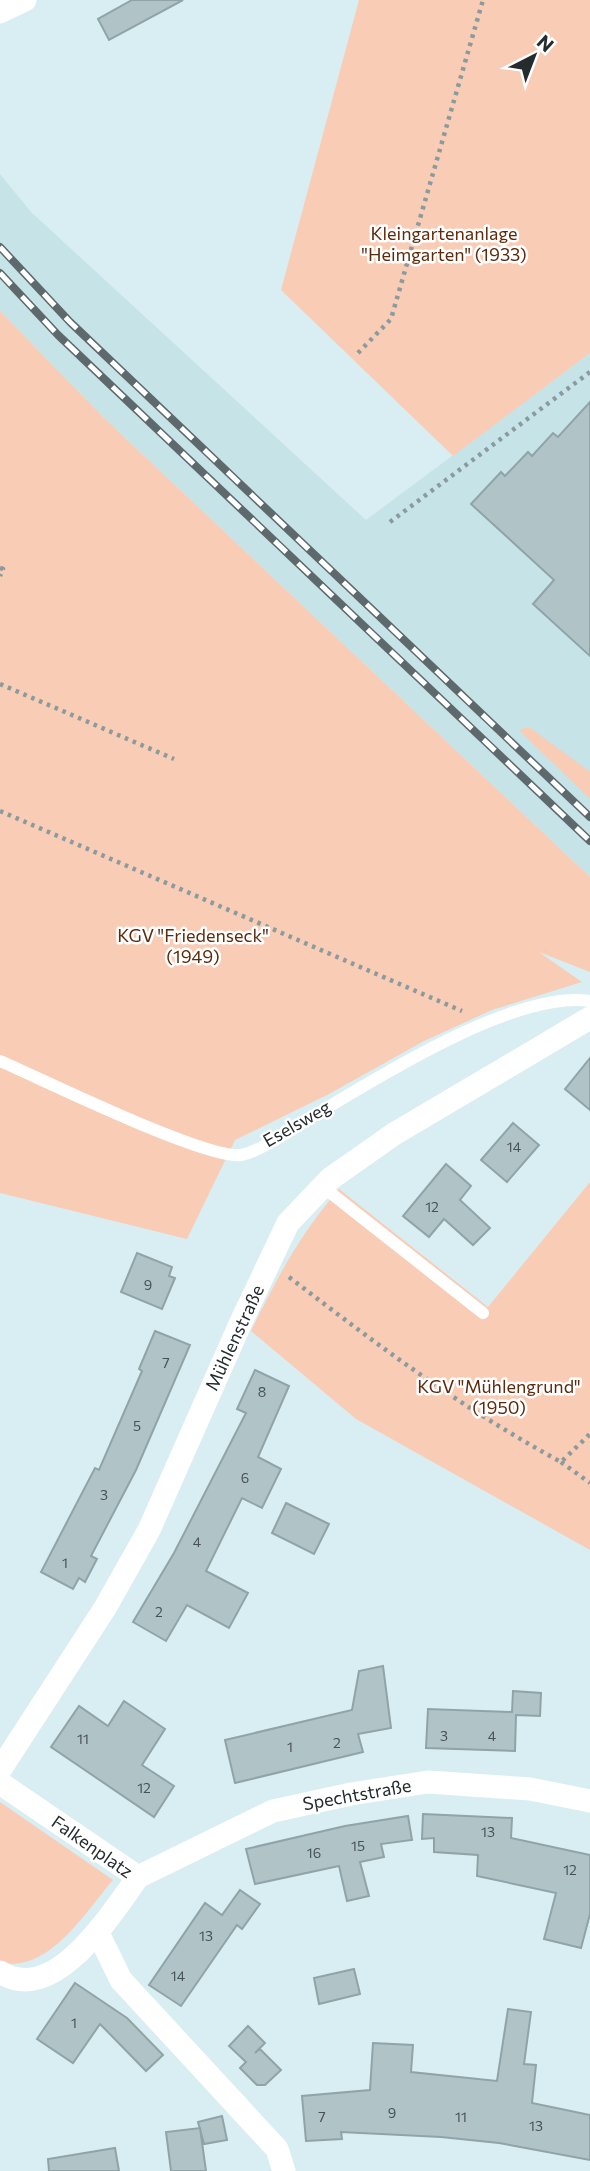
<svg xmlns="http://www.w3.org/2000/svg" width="590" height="2171" viewBox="0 0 590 2171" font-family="Commissioner,sans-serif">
	<rect width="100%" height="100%" fill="#d9eef2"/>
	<polygon fill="#c6e3e8" points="0,174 31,212 366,520 590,353 590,877 103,417 0,311"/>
	<g fill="#f9ccb6">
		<polygon points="359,0 590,0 590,353 453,456 281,290"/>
		<polygon points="0,311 103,417 590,877 590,972 539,952 582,982 492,1010 424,1041 329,1094 235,1140 187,1239 0,1193"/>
		<polygon points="529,727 590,772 590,799 519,730"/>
		<path d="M590,1182v368l-234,-131 -105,-88c27,-55 48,-95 88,-142l149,118z"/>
		<path d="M0,1802l113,78c-27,31 -65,95 -113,82z"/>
	</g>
	<g fill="#b0c4c8" stroke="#90a4a7" stroke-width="2">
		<polygon points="132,0 183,0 109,40 98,19"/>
		<polygon points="590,402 590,656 533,604 554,580 471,504 501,472 505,476 528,452 532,456 553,433 558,437"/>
		<polygon points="590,1058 590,1110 565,1089"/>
		<polygon points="513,1123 539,1145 507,1182 481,1160"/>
		<polygon points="446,1164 471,1186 460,1200 490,1228 473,1245 444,1219 429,1237 403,1216"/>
		<polygon points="137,1253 172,1267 169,1276 175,1278 162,1309 121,1292"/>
		<polygon points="155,1331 190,1345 136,1470 91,1556 97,1559 85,1582 79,1578 73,1589 41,1572 95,1468 99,1470 142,1371 139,1369"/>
		<polygon points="255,1370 289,1386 258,1457 281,1469 262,1508 242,1498 206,1571 248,1593 229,1628 187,1605 166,1641 133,1622 174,1553 246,1413 237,1409"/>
		<polygon points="286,1503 329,1524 314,1554 272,1533"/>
		<polygon points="383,1666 391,1728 358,1734 363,1752 235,1783 225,1740 352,1710 359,1671"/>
		<polygon points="513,1691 541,1693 540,1716 516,1715 515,1751 426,1748 428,1709 512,1712"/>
		<polygon points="124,1701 165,1729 142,1765 174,1786 154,1817 51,1747 79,1706 108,1726"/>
		<polygon points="423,1814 512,1818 511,1838 590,1855 590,1914 581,1948 544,1939 556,1893 477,1876 478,1855 434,1852 434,1838 422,1839"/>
		<polygon points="408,1816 412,1840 381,1844 384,1857 360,1862 369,1896 347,1901 339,1866 255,1884 246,1849 345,1826"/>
		<polygon points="240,1890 260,1904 242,1929 237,1925 181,2006 149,1985 205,1903 222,1915"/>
		<polygon points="354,1969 360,1994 319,2004 314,1978"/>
		<polygon points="75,1983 127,2018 163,2055 146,2071 100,2024 73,2063 37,2039"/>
		<polygon points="508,2009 531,2012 524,2064 536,2065 532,2103 590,2115 590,2160 499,2143 441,2137 341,2132 342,2139 306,2141 302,2096 370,2090 373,2043 413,2045 411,2072 497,2081"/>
		<polygon points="248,2026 265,2043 255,2053 260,2049 281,2070 265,2085 257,2085 240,2068 246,2062 229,2046"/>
		<polygon points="222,2116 227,2140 204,2144 198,2122"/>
		<polygon points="200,2128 206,2171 171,2171 166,2132"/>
		<polygon points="115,2148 119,2171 49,2171 48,2159"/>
	</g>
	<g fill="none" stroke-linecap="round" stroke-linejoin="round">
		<g stroke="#8a9a9d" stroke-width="4.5" stroke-dasharray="3.5 5" stroke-linecap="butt">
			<polyline points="358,353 391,319 483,0"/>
			<polyline points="390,522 590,372"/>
			<polyline points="0,568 3,569 0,576"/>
			<polyline points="0,684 174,759"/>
			<polyline points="0,811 462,1011"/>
			<path d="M289,1277c91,70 171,130 272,185l29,-28"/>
			<polyline points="561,1462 590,1483"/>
		</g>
		<g stroke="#fff" stroke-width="12">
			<path d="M0,1061c42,18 206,99 241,94 21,-4 55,-29 74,-40 65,-39 201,-125 275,-114"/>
			<polyline points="323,1187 483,1313"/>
		</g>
		<g stroke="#fff" stroke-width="23">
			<polyline points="0,12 25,0"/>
			<polyline points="0,1770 105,1608 149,1530 241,1322 288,1223 330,1179 394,1134 590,1018"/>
			<path d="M0,1783l138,94c-27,37 -84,130 -138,95"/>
			<polyline points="138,1877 273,1811 351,1794 428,1782 530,1789 590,1801"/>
			<polyline points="98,1933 121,1980 277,2149 284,2171"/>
		</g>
		<g stroke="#5d696c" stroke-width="8">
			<g id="rail">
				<polyline points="0,247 70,322 590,817"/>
				<polyline points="0,273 58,335 590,841"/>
			</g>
		</g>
		<use href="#rail" stroke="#fff" stroke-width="5" stroke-dasharray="16" stroke-linecap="butt"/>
	</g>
	<g text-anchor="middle" stroke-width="5" stroke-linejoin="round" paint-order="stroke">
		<g font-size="14" fill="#475254">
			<text x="514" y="1152">14</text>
			<text x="432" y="1212">12</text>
			<text x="148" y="1290">9</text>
			<text x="166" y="1368">7</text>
			<text x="262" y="1397">8</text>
			<text x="137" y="1431">5</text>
			<text x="245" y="1483">6</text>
			<text x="104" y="1500">3</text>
			<text x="197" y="1547">4</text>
			<text x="65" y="1568">1</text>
			<text x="159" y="1617">2</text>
			<text x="444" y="1741">3</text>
			<text x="492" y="1741">4</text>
			<text x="83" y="1744">11</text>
			<text x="337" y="1748">2</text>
			<text x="290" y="1752">1</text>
			<text x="144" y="1793">12</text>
			<text x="488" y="1837">13</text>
			<text x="358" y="1851">15</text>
			<text x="314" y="1858">16</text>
			<text x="570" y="1875">12</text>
			<text x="206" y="1941">13</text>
			<text x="178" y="1981">14</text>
			<text x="74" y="2028">1</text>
			<text x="392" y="2118">9</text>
			<text x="322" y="2122">7</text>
			<text x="461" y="2122">11</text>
			<text x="536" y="2131">13</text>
		</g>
		<g font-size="18" fill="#5d2a0b" stroke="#fff">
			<text x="444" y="240">Kleingartenanlage<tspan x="444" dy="21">"Heimgarten" (1933)</tspan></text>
			<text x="193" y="942">KGV "Friedenseck"<tspan x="193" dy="21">(1949)</tspan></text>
			<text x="499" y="1393">KGV "Mühlengrund"<tspan x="499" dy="21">(1950)</tspan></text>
		</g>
		<g font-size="18" fill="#242c2e" stroke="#fff">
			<text transform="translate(297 1124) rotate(-30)" y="6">Eselsweg</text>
			<text transform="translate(235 1338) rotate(-65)" y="6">Mühlenstraße</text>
			<text transform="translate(357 1795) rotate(-10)" y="6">Spechtstraße</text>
			<text transform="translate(92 1847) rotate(35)" y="6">Falkenplatz</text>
		</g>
	</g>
	<g transform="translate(534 56) rotate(42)" stroke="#ffffff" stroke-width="5" paint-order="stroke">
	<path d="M0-5L12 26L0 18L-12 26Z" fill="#242c2e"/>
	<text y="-10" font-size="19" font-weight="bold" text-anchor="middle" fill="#242c2e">N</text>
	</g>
</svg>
